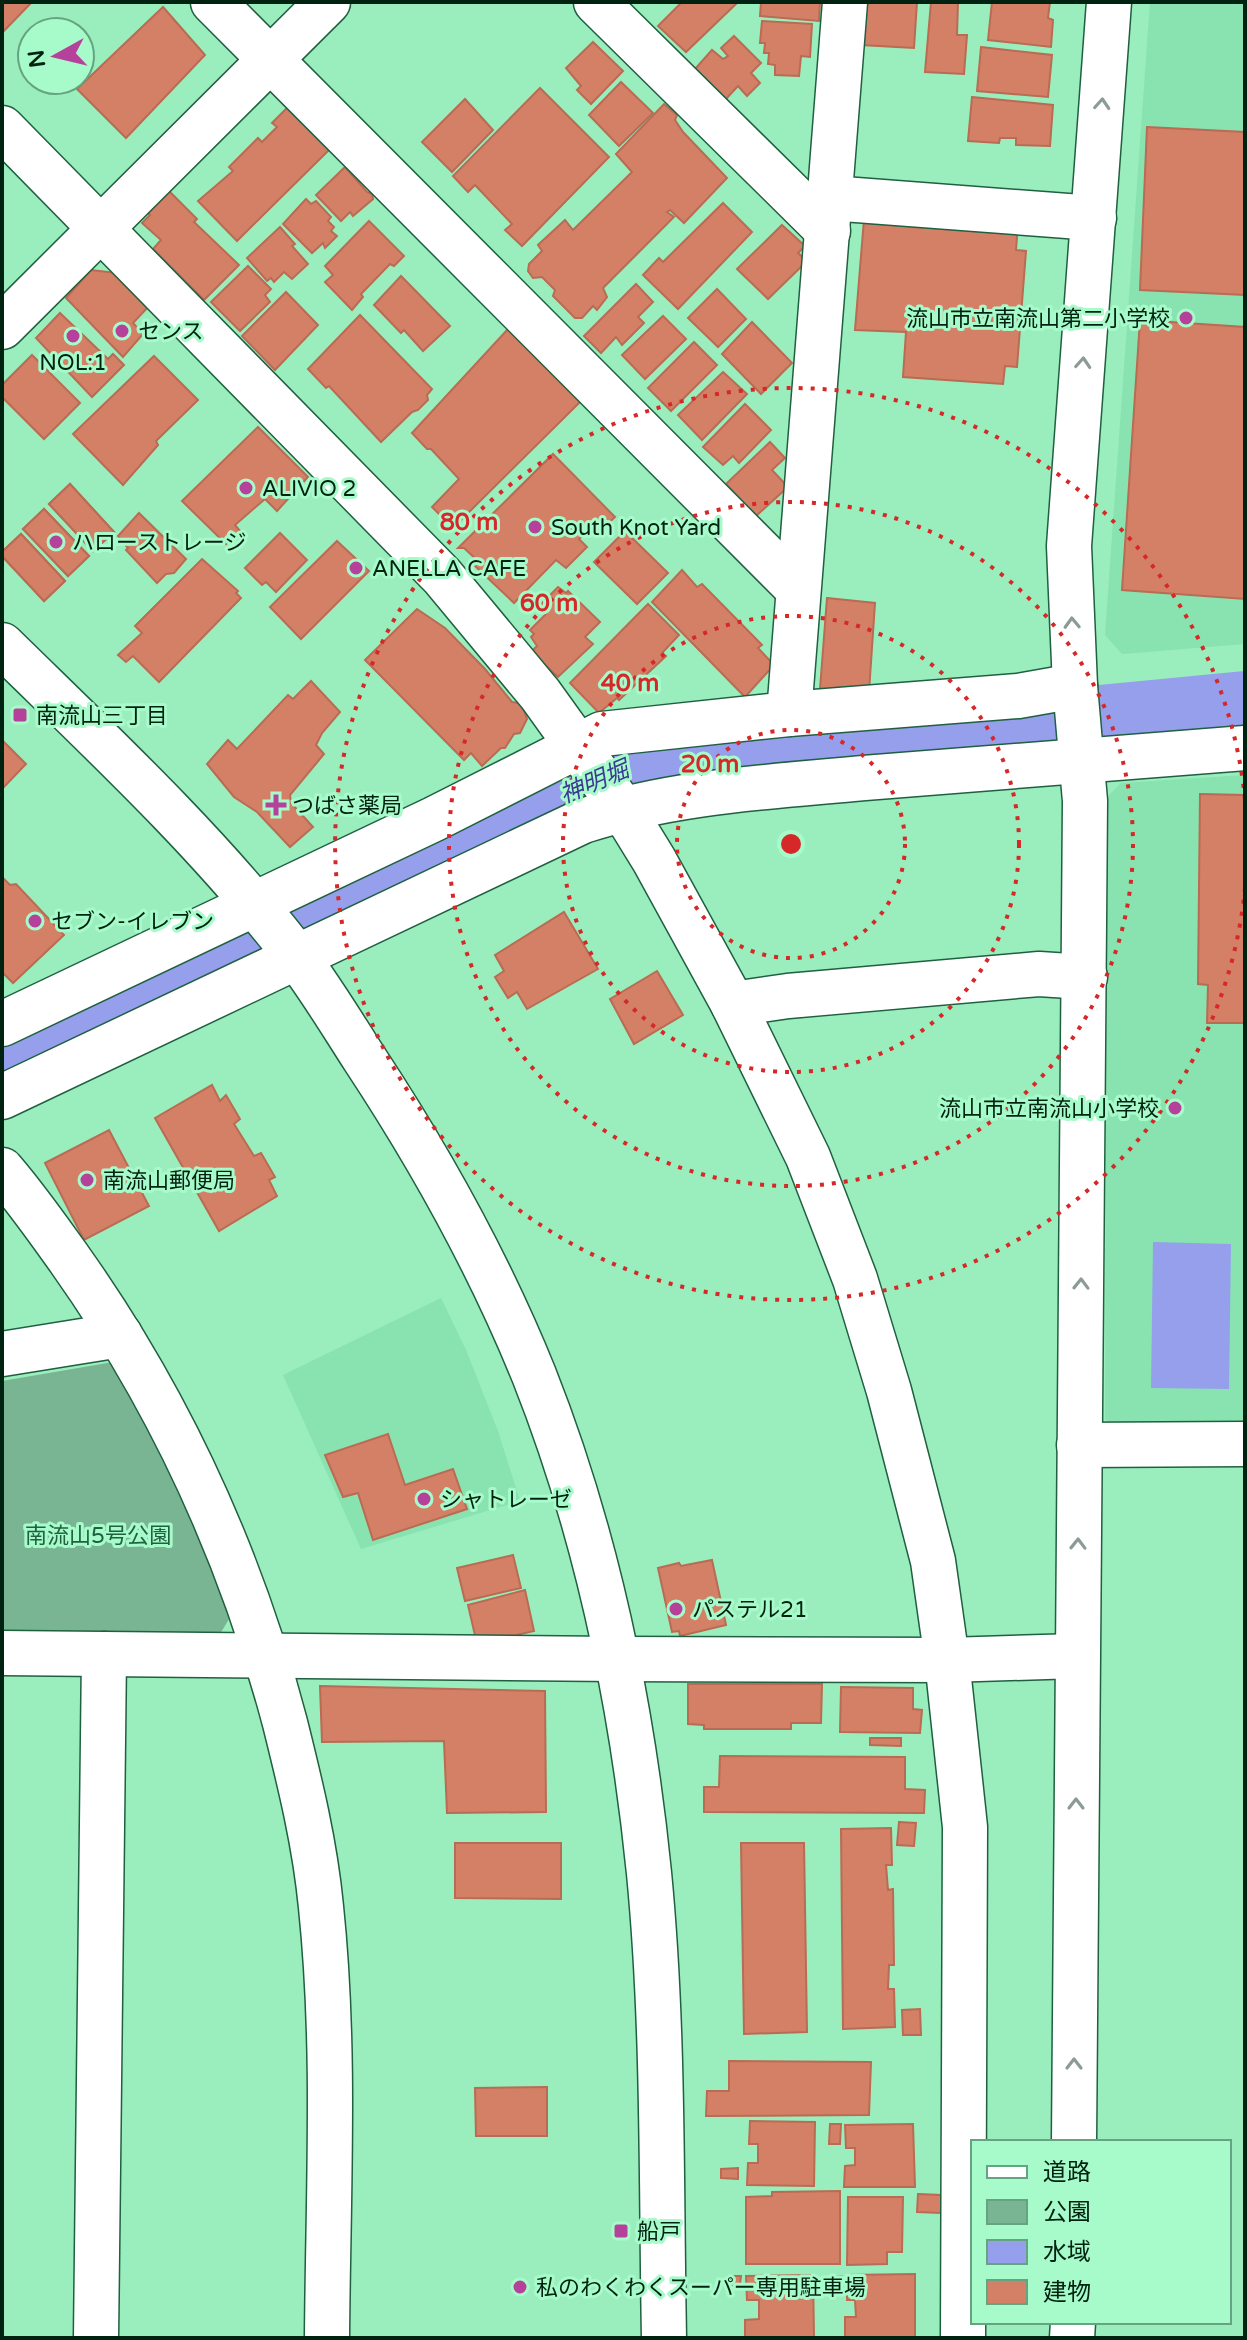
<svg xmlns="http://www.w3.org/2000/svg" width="1247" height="2340" viewBox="0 0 1247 2340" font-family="'Varela Round','Noto Sans JP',sans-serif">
	<rect width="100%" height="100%" fill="#9aedbd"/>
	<g fill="#88e3b0">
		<polygon points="1150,2 1245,2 1245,644 1122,654 1105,635"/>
		<polygon points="1245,775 1245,1426 1119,1432 1105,1419 1107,797 1121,783"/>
		<polygon points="441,1298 466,1350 498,1431 520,1501 361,1549 283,1375"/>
	</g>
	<polygon fill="#7ab593" points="119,1361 238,1604 220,1634 2,1631 2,1381"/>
	<polygon fill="#969fec" points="1153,1242 1231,1244 1229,1389 1151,1388"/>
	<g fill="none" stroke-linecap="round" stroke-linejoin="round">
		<polyline stroke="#969fec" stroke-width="68" points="2,1067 476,832 622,765 1245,705"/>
	</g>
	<g fill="#d48066" stroke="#b96b53" stroke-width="2">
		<polygon points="2,2 32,2 2,33"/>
		<polygon points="682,2 734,2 736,4 686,52 658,26"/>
		<polygon points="761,2 820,2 819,21 760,16"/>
		<polygon points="917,2 914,48 861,45 865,3"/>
		<polygon points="931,2 958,2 957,35 967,35 964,74 925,72"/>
		<polygon points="992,2 1050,2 1048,18 1053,20 1051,47 988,40"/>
		<polygon points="163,7 205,55 126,138 77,89"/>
		<polygon points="762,21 812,24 810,57 801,56 799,76 775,75 775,65 768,64 769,53 764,53 765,43 760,43"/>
		<polygon points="734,36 761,63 751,73 760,83 747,96 738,86 726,99 695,69 712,50 723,59 728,56 721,48"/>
		<polygon points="593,42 623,71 591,104 577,90 581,86 566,68"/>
		<polygon points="981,47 1052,55 1048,97 977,91"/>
		<polygon points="621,82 653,113 619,146 589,115"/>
		<polygon points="540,88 609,157 522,246 505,230 512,224 475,185 468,192 453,176"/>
		<polygon points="972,97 1053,105 1050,146 1016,145 1016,138 1000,138 999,143 968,141"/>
		<polygon points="465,99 493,130 452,172 422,142"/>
		<polygon points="664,104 677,115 675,120 683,132 727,178 684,223 670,210 667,212 674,217 603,288 607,297 597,310 593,306 582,318 575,318 553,296 555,290 542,277 533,278 528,271 529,264 542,251 538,245 565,220 573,230 632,172 616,154"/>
		<polygon points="287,108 329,150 237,241 198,201 233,171 229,167 258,138 262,142 277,127 272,123"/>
		<polygon points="1147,127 1245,132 1245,295 1140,290"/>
		<polygon points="345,167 367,192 372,194 373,199 353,216 350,212 341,221 316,195"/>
		<polygon points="169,191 197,219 194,222 239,265 204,300 153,249 161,240 142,223 150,215 147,212"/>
		<polygon points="306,199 311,204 316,201 331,217 328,221 334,227 331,231 337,236 325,248 323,243 312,253 283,224"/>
		<polygon points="723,203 752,232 678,309 643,275 659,258 663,262"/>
		<polygon points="864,219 1018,224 1016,250 1026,251 1017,367 1005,366 1003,384 903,377 906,332 855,330"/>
		<polygon points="369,221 404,256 394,266 390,264 361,294 363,297 352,310 325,282 333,275 325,266"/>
		<polygon points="782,225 805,246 798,253 807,261 768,299 737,269"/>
		<polygon points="280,227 295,244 292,246 308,264 292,279 284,272 274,282 271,278 267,281 247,258"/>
		<polygon points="248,266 271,289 265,295 270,302 240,331 211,302"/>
		<polygon points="91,270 116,273 149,306 133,323 143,334 123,357 66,298"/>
		<polygon points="401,276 450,326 423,351 404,330 401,333 374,305"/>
		<polygon points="636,284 653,302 638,317 644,323 622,345 616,337 601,353 584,336"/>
		<polygon points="717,289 746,319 718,347 688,318"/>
		<polygon points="286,292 318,325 275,370 242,336"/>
		<polygon points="60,313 108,359 113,354 124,365 92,397 36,338"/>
		<polygon points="360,315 432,389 427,395 428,400 418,410 412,412 381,442 329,386 326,388 308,369"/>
		<polygon points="663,316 686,339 645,379 622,355"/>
		<polygon points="1140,320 1245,327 1245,599 1122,590"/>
		<polygon points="752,322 792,363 761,394 722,354"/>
		<polygon points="508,329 581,401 453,528 432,507 459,479 431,449 427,449 412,433"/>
		<polygon points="694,342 717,365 671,411 648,388"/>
		<polygon points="32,355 80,403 44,439 2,397 2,385"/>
		<polygon points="154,356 198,400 156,441 158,445 123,485 73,434"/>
		<polygon points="723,372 747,394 702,440 678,415"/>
		<polygon points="745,404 771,430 739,463 733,456 723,465 703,447"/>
		<polygon points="258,427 308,477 277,511 265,499 235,525 240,531 226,544 182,501"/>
		<polygon points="770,442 785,458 772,470 788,487 756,516 726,484"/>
		<polygon points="553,454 615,517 601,530 593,525 579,539 587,547 566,568 556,560 514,603 475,566 479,562 464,548 458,548"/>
		<polygon points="70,484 114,532 93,551 49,504"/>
		<polygon points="70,484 114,532 93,551 49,504"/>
		<polygon points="44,509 89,556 68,576 23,529"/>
		<polygon points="44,509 89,556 68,576 23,529"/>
		<polygon points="139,513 186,559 174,573 166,574 157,583 126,550 128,548 118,536"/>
		<polygon points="625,531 668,573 637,604 594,562"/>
		<polygon points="280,533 307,560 276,592 266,582 262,585 245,568"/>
		<polygon points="21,534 65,581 44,601 2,556 2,552"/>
		<polygon points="21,534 65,581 44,601 2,556 2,552"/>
		<polygon points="337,541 369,571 301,639 270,607"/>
		<polygon points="202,559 238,591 236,593 241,598 159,682 133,656 126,662 118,655 142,633 135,626"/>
		<polygon points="682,570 697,587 702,584 762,645 758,648 774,665 745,697 652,602"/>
		<polygon points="558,587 566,593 568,591 600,622 585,637 593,644 558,677 531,652 537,646 531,637 534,634 530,630 546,614 539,606"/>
		<polygon points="827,598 875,603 869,692 820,689"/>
		<polygon points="648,604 679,635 662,653 666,656 619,700 617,698 599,713 570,683"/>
		<polygon points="417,609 445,628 485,669 512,702 519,703 524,710 527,719 520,733 514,734 505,748 501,748 482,766 471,753 464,760 365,660"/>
		<polygon points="311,681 340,712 322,733 316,745 324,754 290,795 291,803 313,827 290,847 257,812 234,797 207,764 228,740 237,749 288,695 293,699"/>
		<polygon points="2,740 26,764 2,789"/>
		<polygon points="1200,794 1245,795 1245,1023 1207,1023 1208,985 1198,984"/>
		<polygon points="2,877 10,885 16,884 64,935 13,983 2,972"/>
		<polygon points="564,912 598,969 527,1009 517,992 508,998 495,977 504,971 495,955"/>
		<polygon points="657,971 683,1015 634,1044 610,999"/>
		<polygon points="212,1085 220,1101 226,1095 240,1119 234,1124 254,1156 261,1153 275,1177 269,1180 277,1196 219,1231 155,1118"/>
		<polygon points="109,1130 149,1206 84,1240 45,1163"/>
		<polygon points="388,1434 405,1485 453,1469 467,1509 373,1540 358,1493 343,1497 325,1455"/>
		<polygon points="513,1555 521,1588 465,1601 457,1568"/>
		<polygon points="712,1560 726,1625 680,1636 679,1631 672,1632 658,1568 679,1563 681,1566"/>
		<polygon points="525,1590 534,1631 477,1644 468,1605"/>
		<polygon points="688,1684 822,1684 821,1723 791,1723 791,1729 704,1729 704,1725 688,1724"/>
		<polygon points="320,1686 545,1691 546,1812 447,1813 444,1741 322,1742"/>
		<polygon points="841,1687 913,1688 913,1709 922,1710 920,1733 840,1732"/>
		<polygon points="870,1738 901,1738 901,1746 870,1745"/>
		<polygon points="720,1756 905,1757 905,1789 925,1790 924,1813 704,1812 704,1787 719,1787"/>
		<polygon points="899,1822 916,1823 914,1846 897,1845"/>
		<polygon points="891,1828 892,1865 886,1865 888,1890 893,1889 894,1965 889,1965 888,1989 894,1989 895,2027 843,2029 841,1829"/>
		<polygon points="455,1843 561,1843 561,1899 455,1898"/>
		<polygon points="741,1843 804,1843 807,2032 744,2034"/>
		<polygon points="920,2009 921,2035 903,2035 902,2010"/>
		<polygon points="729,2061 871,2062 869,2115 706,2116 707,2091 729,2091"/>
		<polygon points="547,2087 547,2136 476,2136 475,2088"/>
		<polygon points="750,2121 815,2122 814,2186 747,2185 748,2163 758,2163 758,2144 749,2144"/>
		<polygon points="830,2124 841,2124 840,2144 829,2144"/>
		<polygon points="913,2124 915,2187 844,2187 845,2166 855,2165 855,2148 846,2148 845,2125"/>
		<polygon points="738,2168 738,2179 721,2178 721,2169"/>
		<polygon points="840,2191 840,2264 746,2264 746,2197 772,2196 772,2192"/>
		<polygon points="918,2194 941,2195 941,2213 917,2212"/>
		<polygon points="848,2197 903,2197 902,2252 887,2252 887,2264 847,2265"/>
		<polygon points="915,2274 915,2337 845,2337 845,2317 856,2317 855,2300 847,2300 847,2275"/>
		<polygon points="813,2275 814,2338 745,2338 745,2320 759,2319 759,2300 747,2300 746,2276"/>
		<polygon points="728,2276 741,2276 740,2284 729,2285"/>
		<polygon points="842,2276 842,2285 829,2285 829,2277"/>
	</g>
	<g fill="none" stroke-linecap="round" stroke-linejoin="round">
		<g stroke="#1f6040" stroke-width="47">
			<g id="minor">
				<polyline points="213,2 798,589"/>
				<polyline points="596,2 828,231"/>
				<polyline points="2,128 442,576 540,694 622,808 654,860 733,1004 808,1157 855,1279 889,1391 933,1561 947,1660 965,1827 963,2338"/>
				<polyline points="830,198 1094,218"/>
				<polyline points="2,327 328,2"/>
				<path d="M2,645c99,97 202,193 288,303 27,34 50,73 74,110 66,100 125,206 170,317 63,159 98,329 115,498 15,154 12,310 15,465"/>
				<polyline points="789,714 845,2"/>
				<polyline points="733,1004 788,996 1039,974 1085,977"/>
				<polyline points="2,1024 434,819 602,734 789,714 1018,696 1075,686"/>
				<path d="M2,1097l581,-276c92,-30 186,-34 281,-43 127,-11 254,-21 381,-30"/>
				<path d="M2,1170c25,29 46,59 68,90 100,141 171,296 215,463 15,60 30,121 36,184 15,143 7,287 6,431"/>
				<polyline points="2,1354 120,1335"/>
				<polyline points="1079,1445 1245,1444"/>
				<polyline points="2,1653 617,1659 947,1660 1077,1656"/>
				<polyline points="1074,2142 1085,801 1075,686 1069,546 1109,2"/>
				<polyline points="96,2338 104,1654"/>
				<polyline points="1072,2338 1073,2322"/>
			</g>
		</g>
		<use href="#minor" stroke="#fff" stroke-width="44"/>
	</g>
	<defs><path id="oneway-chevron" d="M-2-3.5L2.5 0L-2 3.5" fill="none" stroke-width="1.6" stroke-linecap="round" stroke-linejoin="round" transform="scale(2)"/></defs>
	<g stroke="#8c9c94">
		<use href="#oneway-chevron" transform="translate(1102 104) rotate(-86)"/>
		<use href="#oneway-chevron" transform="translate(1083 363) rotate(-86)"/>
		<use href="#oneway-chevron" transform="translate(1072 623) rotate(-92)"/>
		<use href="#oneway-chevron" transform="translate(1081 1284) rotate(-89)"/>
		<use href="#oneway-chevron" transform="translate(1078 1544) rotate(-89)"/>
		<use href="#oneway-chevron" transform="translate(1076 1804) rotate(-90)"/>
		<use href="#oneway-chevron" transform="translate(1074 2064) rotate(-90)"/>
	</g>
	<g fill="none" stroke="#d62828" stroke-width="4" stroke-dasharray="4 8">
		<circle cx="791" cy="844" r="114"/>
		<circle cx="791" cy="844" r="228"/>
		<circle cx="791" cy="844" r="342"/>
		<path d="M1245 888A456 456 0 1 1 1245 800"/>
	</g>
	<g fill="#b5419a" stroke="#a7fbca" stroke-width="3">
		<circle cx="1186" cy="318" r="8"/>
		<circle cx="122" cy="331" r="8"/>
		<circle cx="73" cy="336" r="8"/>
		<circle cx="246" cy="488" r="8"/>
		<circle cx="535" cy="527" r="8"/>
		<circle cx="56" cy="542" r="8"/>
		<circle cx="356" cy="568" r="8"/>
		<rect x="12" y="707" width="16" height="16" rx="4"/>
		<path d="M272 793h8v8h8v8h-8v8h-8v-8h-8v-8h8z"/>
		<circle cx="35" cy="921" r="8"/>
		<circle cx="1175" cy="1108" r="8"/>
		<circle cx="87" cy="1180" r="8"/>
		<circle cx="424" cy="1499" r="8"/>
		<circle cx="676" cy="1609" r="8"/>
		<rect x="613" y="2223" width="16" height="16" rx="4"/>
		<circle cx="520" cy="2287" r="8"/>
	</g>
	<g text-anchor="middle" stroke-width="6" stroke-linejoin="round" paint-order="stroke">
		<g font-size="22" fill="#021" stroke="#a7fbca" text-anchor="start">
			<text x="1170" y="326" text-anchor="end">流山市立南流山第二小学校</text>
			<text x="138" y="339">センス</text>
			<text x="73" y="370" text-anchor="middle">NOL:1</text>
			<text x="262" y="496">ALIVIO 2</text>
			<text x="551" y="535">South Knot Yard</text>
			<text x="72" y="550">ハローストレージ</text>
			<text x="372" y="576">ANELLA CAFE</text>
			<text x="36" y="723">南流山三丁目</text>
			<text x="292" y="813">つばさ薬局</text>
			<text x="51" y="929">セブン-イレブン</text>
			<text x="1159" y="1116" text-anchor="end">流山市立南流山小学校</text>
			<text x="103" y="1188">南流山郵便局</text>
			<text x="440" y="1507">シャトレーゼ</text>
			<text x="692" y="1617">パステル21</text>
			<text x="637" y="2239">船戸</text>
			<text x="536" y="2295">私のわくわくスーパー専用駐車場</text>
		</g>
		<g font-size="22" fill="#216141" stroke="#a7fbca">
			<text x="98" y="1543">南流山5号公園</text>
		</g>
		<g font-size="24" font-style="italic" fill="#3a3b93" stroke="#a7fbca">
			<text transform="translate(594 782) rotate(-23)" y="8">神明堀</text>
		</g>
	</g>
	<circle cx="791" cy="844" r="12" fill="#d62828" stroke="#a7fbca" stroke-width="4"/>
	<g font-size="24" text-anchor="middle" font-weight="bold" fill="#d62828" stroke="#a7fbca" stroke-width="6" stroke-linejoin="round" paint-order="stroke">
		<text x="469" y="530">80 m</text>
		<text x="549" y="611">60 m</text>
		<text x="630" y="691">40 m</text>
		<text x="710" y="772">20 m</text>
	</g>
	<rect width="1247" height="2340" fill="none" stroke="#002211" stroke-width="8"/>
	<rect x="971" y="2140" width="260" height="184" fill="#a7fbca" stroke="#64a480" stroke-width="2"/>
	<rect x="987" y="2166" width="40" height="12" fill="#ffffff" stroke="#64a480" stroke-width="2"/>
	<text x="1043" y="2180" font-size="24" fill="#002211">道路</text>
	<rect x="987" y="2200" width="40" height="24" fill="#7ab593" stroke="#64a480" stroke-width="2"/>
	<text x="1043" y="2220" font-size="24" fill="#002211">公園</text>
	<rect x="987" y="2240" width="40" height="24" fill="#969fec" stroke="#64a480" stroke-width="2"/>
	<text x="1043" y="2260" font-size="24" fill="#002211">水域</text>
	<rect x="987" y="2280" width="40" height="24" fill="#d48066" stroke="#64a480" stroke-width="2"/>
	<text x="1043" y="2300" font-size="24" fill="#002211">建物</text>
	<g transform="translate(56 56) rotate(262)"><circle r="38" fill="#a7fbca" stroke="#64a480" stroke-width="2"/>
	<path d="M0-6L14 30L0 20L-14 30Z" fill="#b5419a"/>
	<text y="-12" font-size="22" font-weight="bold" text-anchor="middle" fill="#002211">N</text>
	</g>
</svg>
